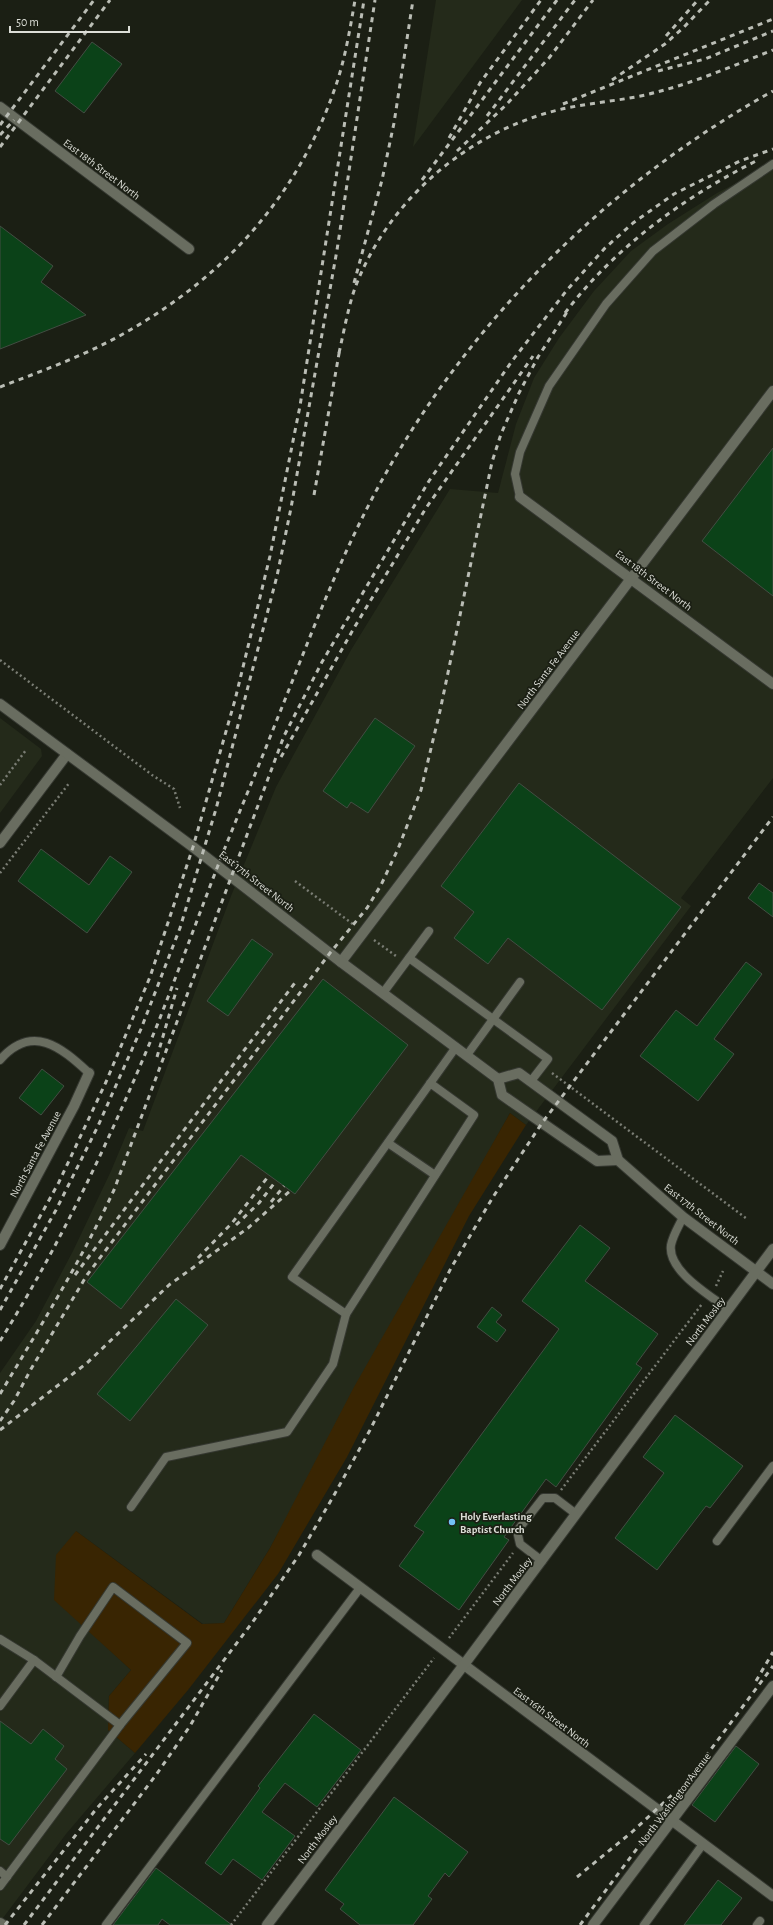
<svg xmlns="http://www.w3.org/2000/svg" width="773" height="1925" viewBox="0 0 773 1925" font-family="'Alegreya Sans',sans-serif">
	<rect width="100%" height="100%" fill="#1b1f14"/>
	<g fill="#242a1a">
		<polygon points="436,0 522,0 413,147"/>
		<polygon points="773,164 773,778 681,898 691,906 526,1125 510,1113 270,1548 224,1623 203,1624 76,1531 84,1626 131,1670 109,1696 108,1730 135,1753 66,1834 0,1922 0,1373 36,1321 73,1251 111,1171 129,1128 143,1131 231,896 276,787 351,650 450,489 498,493 516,424 534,378 559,338 594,291 631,251 668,224 717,193"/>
		<polygon points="0,718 41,749 42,756 0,813"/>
	</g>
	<polygon fill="#392502" points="510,1113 526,1125 469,1216 347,1457 278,1574 188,1690 135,1753 108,1730 109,1696 131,1670 54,1600 56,1555 76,1531 202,1624 224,1623 270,1548 354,1387"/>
	<g fill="#0b4218" stroke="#434d43">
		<polygon points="92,42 122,64 84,113 55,91"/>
		<polygon points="0,226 53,266 41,282 86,315 0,349"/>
		<polygon points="773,448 773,596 702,541"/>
		<polygon points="375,718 415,746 368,813 351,802 347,808 323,791"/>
		<polygon points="519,783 681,907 602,1010 508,938 488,964 454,938 474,912 441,886"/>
		<polygon points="41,849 89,885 110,856 132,872 87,933 18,881"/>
		<polygon points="759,883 773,893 773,917 748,898"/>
		<polygon points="252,939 273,954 228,1016 207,1001"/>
		<polygon points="746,962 762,974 714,1039 734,1054 698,1101 640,1056 676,1010 697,1026"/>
		<polygon points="323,979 408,1045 295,1194 241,1155 121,1309 87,1282"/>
		<polygon points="42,1069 64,1086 41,1115 19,1098"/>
		<polygon points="580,1225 610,1248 585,1281 658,1334 636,1364 642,1368 556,1487 546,1479 504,1537 509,1540 459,1610 399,1566 424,1532 414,1526 559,1329 522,1301"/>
		<polygon points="176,1299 208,1325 130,1421 97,1394"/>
		<polygon points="492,1307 502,1315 496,1322 506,1330 497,1342 477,1327"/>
		<polygon points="675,1415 743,1466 710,1508 706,1506 657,1570 615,1538 664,1473 643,1457"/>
		<polygon points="314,1714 361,1750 317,1807 285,1783 262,1812 295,1836 262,1880 233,1859 221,1875 205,1863 260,1788 258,1786"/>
		<polygon points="0,1721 31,1744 43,1729 64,1746 55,1759 67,1769 9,1845 0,1839"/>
		<polygon points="736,1746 759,1764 715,1822 692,1805"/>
		<polygon points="394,1797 468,1852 449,1877 445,1873 428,1896 432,1899 413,1925 360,1925 340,1909 344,1904 325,1890"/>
		<polygon points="156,1868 232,1925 170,1925 162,1919 158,1925 113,1925"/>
		<polygon points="718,1880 742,1898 721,1925 684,1925"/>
	</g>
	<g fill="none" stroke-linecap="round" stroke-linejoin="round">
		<g stroke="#353831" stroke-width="10">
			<g id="lane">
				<polyline points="520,497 515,474 520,452 549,386 606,304 653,251 714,204 773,164"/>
				<polyline points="409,958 548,1059 531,1081"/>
				<polyline points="383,993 429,931"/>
				<polyline points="467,1055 520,982"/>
				<path d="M0,1060c32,-37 61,-13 89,13"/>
				<polyline points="430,1083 474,1115 346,1314 292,1277 456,1047"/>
				<polyline points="388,1143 435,1175"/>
				<path d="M683,1217c-4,9 -10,18 -12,28 -4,26 40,51 57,64"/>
				<polyline points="131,1507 166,1457 287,1432 333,1364 346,1314"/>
				<polyline points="717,1541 773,1466"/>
				<polyline points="542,1561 520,1544 517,1531 543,1498 555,1498 576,1514"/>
				<polyline points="0,1639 34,1660"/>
				<polyline points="56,1677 80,1636 113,1587 187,1643 120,1725"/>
				<polyline points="0,1706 34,1660 120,1725 0,1886"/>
				<polyline points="0,1871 7,1877"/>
				<polyline points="106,1925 360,1588"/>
				<polyline points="644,1925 703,1844"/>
				<polyline points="757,1925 760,1921"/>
			</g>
		</g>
		<g stroke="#353831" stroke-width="12">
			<g id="street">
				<polyline points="0,107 189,249"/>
				<polyline points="520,497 773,684"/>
				<polyline points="0,843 67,754"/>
				<polyline points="341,962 773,391"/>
				<polyline points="0,1245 74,1106 89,1073"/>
				<polyline points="317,1555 773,1896"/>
				<polyline points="0,1923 3,1925"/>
				<polyline points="593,1925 773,1686"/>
			</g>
		</g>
		<g stroke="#353831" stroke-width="12">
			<g id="secondary">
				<polyline points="0,704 193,847 341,962 498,1079 502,1095 597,1161 618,1160"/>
				<polyline points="498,1079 519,1073 612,1141 618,1160 683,1217 773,1284"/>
				<polyline points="267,1925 463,1666 773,1249"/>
			</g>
		</g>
		<g stroke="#7a7d74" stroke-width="2.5" stroke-dasharray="2 3" stroke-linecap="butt">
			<polyline points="0,660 152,775 174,789 180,808"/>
			<polyline points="0,785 26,750"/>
			<polyline points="0,873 70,782"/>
			<polyline points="295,881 354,925"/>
			<polyline points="374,940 396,956"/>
			<polyline points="552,1073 747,1219"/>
			<polyline points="716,1286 723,1271"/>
			<polyline points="561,1490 702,1304"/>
			<polyline points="449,1638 513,1553"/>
			<polyline points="231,1925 434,1658"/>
		</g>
		<use href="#lane" stroke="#696d60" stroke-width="8"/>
		<use href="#street" stroke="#696d60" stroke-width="10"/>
		<use href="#secondary" stroke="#696d60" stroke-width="10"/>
		<g stroke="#babdb5" stroke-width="3" stroke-dasharray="5 5" stroke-linecap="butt">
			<polyline points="666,36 698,0"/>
			<polyline points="658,71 705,59 773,31"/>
			<polyline points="612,80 665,44 684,27 710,0"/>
			<polyline points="563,104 773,19"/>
			<polyline points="487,116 575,0"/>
			<polyline points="0,125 94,0"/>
			<polyline points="0,135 14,120"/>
			<polyline points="449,138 480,83 541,0"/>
			<polyline points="0,147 110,0"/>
			<polyline points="457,151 506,105 549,58 593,0"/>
			<polyline points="422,180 557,0"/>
			<polyline points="354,283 382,180 394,123 413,0"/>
			<path d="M565,313c50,-66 119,-116 193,-153"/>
			<path d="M339,353c5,-22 9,-45 16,-65 33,-88 113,-156 203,-178 33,-8 67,-9 99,-18 39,-10 78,-27 116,-42"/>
			<path d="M0,387c44,-17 89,-33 130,-57 97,-56 168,-135 205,-242 10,-28 15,-59 20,-88"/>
			<polyline points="314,495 340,348"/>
			<polyline points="281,757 354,628 426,508 533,356"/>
			<polyline points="157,1057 177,988"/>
			<polyline points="271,1202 284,1186"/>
			<polyline points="236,1225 259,1203 276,1181"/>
			<polyline points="198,1258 232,1223 267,1178"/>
			<polyline points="75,1275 297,980"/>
			<polyline points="0,1289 59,1182 106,1082 150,977 193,847 235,700 270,556 300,406 364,0"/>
			<polyline points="0,1310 56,1210 98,1126 141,1029 180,928 216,809 277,576 291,508 337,250 375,0"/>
			<path d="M0,1341c63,-101 113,-208 158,-318 20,-51 39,-103 59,-155 19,-49 40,-97 59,-146 34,-84 65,-170 110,-249 90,-159 227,-293 387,-382"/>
			<path d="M0,1394c40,-67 81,-133 114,-204l170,-454 38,-74 107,-181 83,-120 55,-71 38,-42 28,-25 41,-29 66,-33 33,-12"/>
			<polyline points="0,1421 14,1401 31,1369 87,1275 330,953 367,908 381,885 398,849 421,790 440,711 492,462 501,434 519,393 538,357 569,309"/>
			<polyline points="0,1430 87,1363 169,1285 248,1228 290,1191"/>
			<polyline points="756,1681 773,1652"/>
			<polyline points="577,1877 632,1832 672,1795"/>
			<polyline points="5,1925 97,1808 146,1754"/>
			<polyline points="24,1925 252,1623 299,1555 333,1497 370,1430 451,1268 493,1197 542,1123 773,817"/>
			<polyline points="42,1925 156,1775 190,1726 222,1670"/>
			<polyline points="580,1925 773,1666"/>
		</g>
	</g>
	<circle fill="#72c1f5" stroke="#1b1f14" stroke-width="1.5" cx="452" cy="1522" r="4"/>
	<g text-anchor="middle" stroke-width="3.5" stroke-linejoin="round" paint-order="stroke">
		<g font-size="11" fill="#dcded7" stroke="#1b1f14">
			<text transform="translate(102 169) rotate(37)" y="4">East 18th Street North</text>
			<text transform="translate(654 580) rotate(37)" y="4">East 18th Street North</text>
			<text transform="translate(548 669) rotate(-53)" y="4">North Santa Fe Avenue</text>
			<text transform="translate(257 881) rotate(38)" y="4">East 17th Street North</text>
			<text transform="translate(35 1154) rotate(-62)" y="4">North Santa Fe Avenue</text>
			<text transform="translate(702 1214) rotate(38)" y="4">East 17th Street North</text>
			<text transform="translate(705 1321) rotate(-53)" y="4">North Mosley</text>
			<text transform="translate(512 1581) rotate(-53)" y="4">North Mosley</text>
			<text transform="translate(552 1717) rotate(37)" y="4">East 16th Street North</text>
			<text transform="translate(674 1799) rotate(-53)" y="4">North Washington Avenue</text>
			<text transform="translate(317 1839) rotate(-53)" y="4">North Mosley</text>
		</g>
		<g font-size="11" font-weight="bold" fill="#dcded7" stroke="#1b1f14" text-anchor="start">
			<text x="460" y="1520">Holy Everlasting<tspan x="460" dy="13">Baptist Church</tspan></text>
		</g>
	</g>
	<path d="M10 26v6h119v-6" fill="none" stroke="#dcded7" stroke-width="2"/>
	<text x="16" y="26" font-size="12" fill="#dcded7" stroke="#1b1f14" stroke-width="3" paint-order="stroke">50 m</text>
</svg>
